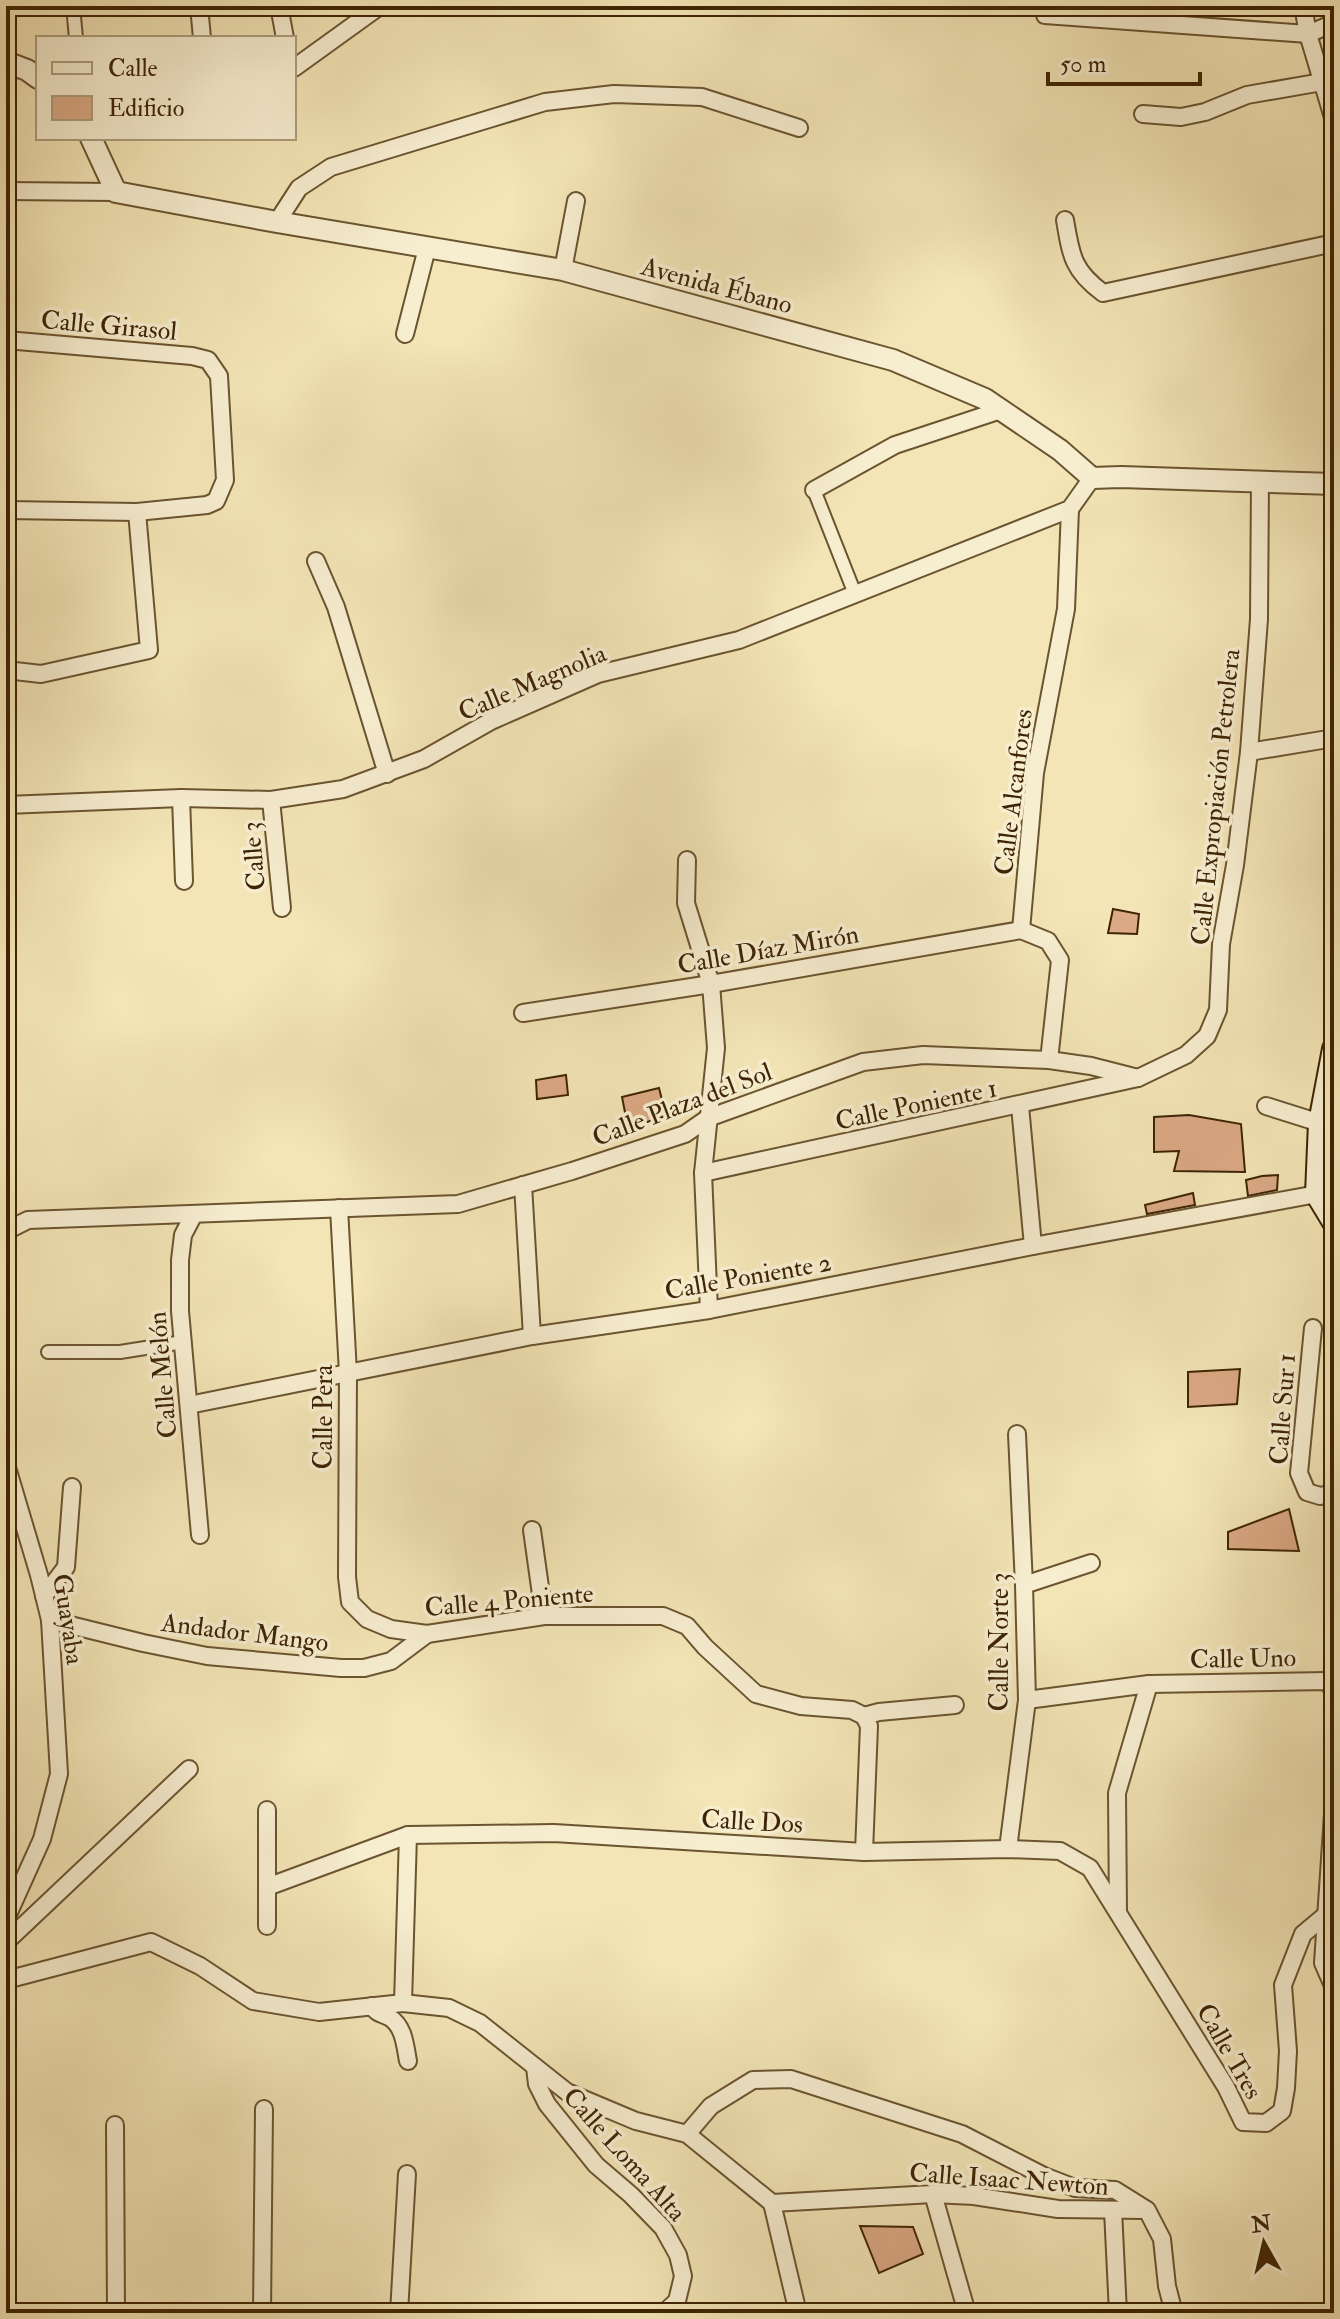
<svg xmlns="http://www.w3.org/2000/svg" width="1340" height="2319" viewBox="0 0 1340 2319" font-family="'IM FELL Double Pica',serif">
	<rect width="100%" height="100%" fill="#f3e5b6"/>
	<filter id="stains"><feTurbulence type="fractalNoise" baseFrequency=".0025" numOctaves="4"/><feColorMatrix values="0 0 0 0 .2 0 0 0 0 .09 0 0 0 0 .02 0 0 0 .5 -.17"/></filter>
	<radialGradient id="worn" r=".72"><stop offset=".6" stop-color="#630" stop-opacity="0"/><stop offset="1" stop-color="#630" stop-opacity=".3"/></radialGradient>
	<polygon fill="#bec38b" stroke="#7e7447" stroke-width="2" points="1332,1129 1334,1129 1334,1235 1325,1219"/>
	<g fill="#dba985" stroke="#3e2403" stroke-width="2">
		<polygon points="1113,909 1139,914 1137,934 1108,933"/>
		<polygon points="566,1075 568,1095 537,1099 536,1080"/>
		<polygon points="659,1088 666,1116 628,1128 622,1097"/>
		<polygon points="1189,1115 1241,1124 1245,1172 1174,1171 1179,1151 1154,1152 1154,1117"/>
		<polygon points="1278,1175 1277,1190 1248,1196 1246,1180 1262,1176"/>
		<polygon points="1193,1193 1195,1205 1147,1214 1145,1205"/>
		<polygon points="1240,1369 1237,1404 1188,1407 1188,1372"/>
		<polygon points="1289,1509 1299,1551 1228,1549 1228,1532"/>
		<polygon points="860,2226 913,2227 923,2254 879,2273"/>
	</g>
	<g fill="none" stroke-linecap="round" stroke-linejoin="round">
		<g stroke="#6b5430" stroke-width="16">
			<g id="pedestrian">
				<polyline points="73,6 76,38"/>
				<polyline points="814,490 855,594"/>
				<polyline points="48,1352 120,1352 183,1342"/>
			</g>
		</g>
		<g stroke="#6b5430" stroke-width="20">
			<g id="minor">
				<polyline points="199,6 202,38"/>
				<polyline points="279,6 285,38"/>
				<polyline points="1043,6 1045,15 1308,34 1334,23"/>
				<polyline points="1303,6 1308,34 1334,121"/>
				<polyline points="294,68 380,6"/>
				<polyline points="1143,114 1181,117 1205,112 1247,95 1322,82"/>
				<polyline points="6,191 116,192"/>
				<path d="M1065,220c6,36 8,51 38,73l231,-50"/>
				<polyline points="277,222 299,188 331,167 545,102 614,94 702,97 799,128"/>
				<polyline points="563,270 576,201"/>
				<polyline points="405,334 427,248"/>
				<polyline points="6,340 192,356 208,360 219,376 225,480 216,501 207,505 137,512 6,510"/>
				<polyline points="814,490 895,445 1001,410"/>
				<polyline points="316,561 336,607 387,774"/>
				<polyline points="6,670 41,674 149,650 137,512"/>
				<polyline points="1249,752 1334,738"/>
				<polyline points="181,798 184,881"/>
				<polyline points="271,800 282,908"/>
				<polyline points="6,805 181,798 271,800 343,789 424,759 491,721 598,674 739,640 1070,509 1092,478"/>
				<polyline points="687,860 686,903 711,984 716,1048 703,1173 709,1310"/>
				<polyline points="1021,930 1035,773 1066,609 1070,509"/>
				<polyline points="1021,930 1048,941 1060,960 1049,1060"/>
				<polyline points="523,1013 711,984 1021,930"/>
				<polyline points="1020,1106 1033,1246"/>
				<polyline points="1266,1106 1320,1123"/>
				<polyline points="703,1173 1138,1078 1186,1055 1207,1036 1218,1010 1221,944 1235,865 1249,752 1259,619 1260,480"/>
				<polyline points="523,1185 532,1336"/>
				<polyline points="339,1208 348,1373 347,1577 350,1602 367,1619 391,1629 427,1634 544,1616 663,1616 687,1626 705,1647 756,1694 801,1706 852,1710 864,1716"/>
				<polyline points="194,1214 183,1235 180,1260 180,1311 200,1535"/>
				<polyline points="6,1231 28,1220 458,1204 572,1171 685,1134 708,1118 863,1062 923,1055 1049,1060 1091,1066 1138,1078"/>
				<polyline points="1313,1328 1299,1473 1307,1492 1320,1496 1334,1493"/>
				<polyline points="189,1405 532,1336 709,1310 1033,1246 1317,1194"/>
				<polyline points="6,1464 39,1575 50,1620 59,1774 42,1839 6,1919"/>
				<polyline points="532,1530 544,1616"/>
				<polyline points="1024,1585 1091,1563"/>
				<polyline points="44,1596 66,1567 72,1487"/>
				<polyline points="50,1620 143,1643 207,1656 341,1668 364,1668 391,1661 427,1634"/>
				<polyline points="1027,1700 1149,1684 1326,1681 1334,1690"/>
				<polyline points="864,1716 879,1712 955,1705"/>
				<polyline points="1334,1799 1323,1963 1334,1988"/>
				<polyline points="267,1810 267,1926"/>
				<polyline points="1008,1849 1027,1700 1024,1585 1017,1434"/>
				<polyline points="864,1852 869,1726 864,1716"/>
				<polyline points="267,1887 408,1835 554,1833 864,1852 1008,1849 1060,1851 1090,1868 1226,2087 1243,2122 1266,2123 1282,2111 1286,2088 1288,2051 1283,1985 1303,1934 1327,1914"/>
				<polyline points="1118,1912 1117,1793 1149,1684"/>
				<polyline points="6,1942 189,1769"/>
				<polyline points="6,1980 151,1942 200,1966 253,2001 319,2012 403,2003 449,2008 480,2023 567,2092 636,2121 687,2134 772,2203 798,2313"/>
				<polyline points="403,2003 408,1835"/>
				<path d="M372,2006c5,8 9,7 17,11 15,9 16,28 19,44"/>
				<polyline points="535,2067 537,2084 547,2104 596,2165 631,2195 663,2228 678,2255 683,2276 677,2301 664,2313"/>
				<polyline points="115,2125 116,2313"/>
				<polyline points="687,2134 711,2106 753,2080 791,2079 962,2134 1044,2176 1075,2188 1115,2190 1147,2210 1162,2239 1167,2286 1174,2313"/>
				<polyline points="933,2194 967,2313"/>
				<polyline points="772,2203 933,2194 974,2196 1058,2209 1145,2210"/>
				<polyline points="1113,2210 1118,2313"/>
				<polyline points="262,2313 264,2109"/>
				<polyline points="399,2313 407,2174"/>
			</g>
		</g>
		<g stroke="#6b5430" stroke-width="24">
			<g id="tertiary">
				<polyline points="6,62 27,70 38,78"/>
				<polyline points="91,138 116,192 277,222 563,270 893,360 985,399 1060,450 1092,478 1121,477 1334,484"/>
			</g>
		</g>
		<g stroke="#3e2403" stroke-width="26">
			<polyline id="secondary" points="1334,1049 1320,1123 1317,1194 1334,1222"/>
		</g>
		<use href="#pedestrian" stroke="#f7eed0" stroke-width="12"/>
		<use href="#minor" stroke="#f7eed0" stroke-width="16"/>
		<use href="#tertiary" stroke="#f7eed0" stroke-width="20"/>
		<use href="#secondary" stroke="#f7eed0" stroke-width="22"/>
	</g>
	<g text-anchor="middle" stroke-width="7" stroke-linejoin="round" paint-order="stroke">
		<g font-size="26" fill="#3e2403" stroke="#f7eed0">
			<text transform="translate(717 285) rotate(15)" y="9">Avenida Ébano</text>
			<text transform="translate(109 325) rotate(5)" y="9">Calle Girasol</text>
			<text transform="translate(532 682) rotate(-23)" y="9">Calle Magnolia</text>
			<text transform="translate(1013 792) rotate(-83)" y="9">Calle Alcanfores</text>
			<text transform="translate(1215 797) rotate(-84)" y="9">Calle Expropiación Petrolera</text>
			<text transform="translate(253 856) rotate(-95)" y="9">Calle 3</text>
			<text transform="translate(768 949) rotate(-10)" y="9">Calle Díaz Mirón</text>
			<text transform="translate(682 1104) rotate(-21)" y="9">Calle Plaza del Sol</text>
			<text transform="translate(916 1104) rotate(-12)" y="9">Calle Poniente 1</text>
			<text transform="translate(748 1276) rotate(-10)" y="9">Calle Poniente 2</text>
			<text transform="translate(162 1375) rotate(-95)" y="9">Calle Melón</text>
			<text transform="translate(1282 1409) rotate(-86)" y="9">Calle Sur 1</text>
			<text transform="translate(323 1417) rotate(-90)" y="9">Calle Pera</text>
			<text transform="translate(509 1600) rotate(-5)" y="9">Calle 4 Poniente</text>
			<text transform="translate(69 1619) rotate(81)" y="9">Guayaba</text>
			<text transform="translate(245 1632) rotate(7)" y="9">Andador Mango</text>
			<text transform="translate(999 1642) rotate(-90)" y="9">Calle Norte 3</text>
			<text transform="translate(1243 1658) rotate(-1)" y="9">Calle Uno</text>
			<text transform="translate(752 1821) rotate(3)" y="9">Calle Dos</text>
			<text transform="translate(1230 2051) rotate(60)" y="9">Calle Tres</text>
			<text transform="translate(625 2154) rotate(48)" y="9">Calle Loma Alta</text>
			<text transform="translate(1009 2179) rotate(4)" y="9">Calle Isaac Newton</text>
		</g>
	</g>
	<rect width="1340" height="2319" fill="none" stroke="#f3e5b6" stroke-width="32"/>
	<rect x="8" y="8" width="1324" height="2303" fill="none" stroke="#3e2403" stroke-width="4"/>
	<rect x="16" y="16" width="1308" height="2287" fill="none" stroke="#3e2403" stroke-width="2"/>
	<rect x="36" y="36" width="260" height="104" fill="#f7eed0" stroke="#ad9d7e" stroke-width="2"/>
	<rect x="52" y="62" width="40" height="12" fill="#f7eed0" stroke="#ad9d7e" stroke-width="2"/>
	<text x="108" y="76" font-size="24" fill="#3e2403">Calle</text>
	<rect x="52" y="96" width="40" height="24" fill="#dba985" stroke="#ad9d7e" stroke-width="2"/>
	<text x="108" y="116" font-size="24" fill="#3e2403">Edificio</text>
	<g transform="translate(1264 2243) rotate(352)" stroke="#f7eed0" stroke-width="6" paint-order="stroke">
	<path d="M0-6L14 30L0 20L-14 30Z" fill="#3e2403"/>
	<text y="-12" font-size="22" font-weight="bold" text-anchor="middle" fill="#3e2403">N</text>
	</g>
	<path d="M1048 72v12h152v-12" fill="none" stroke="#3e2403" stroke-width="4"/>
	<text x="1060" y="72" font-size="24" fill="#3e2403" stroke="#f7eed0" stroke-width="6" paint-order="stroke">50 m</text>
	<rect width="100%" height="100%" filter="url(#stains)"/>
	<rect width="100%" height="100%" fill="url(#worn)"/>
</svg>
